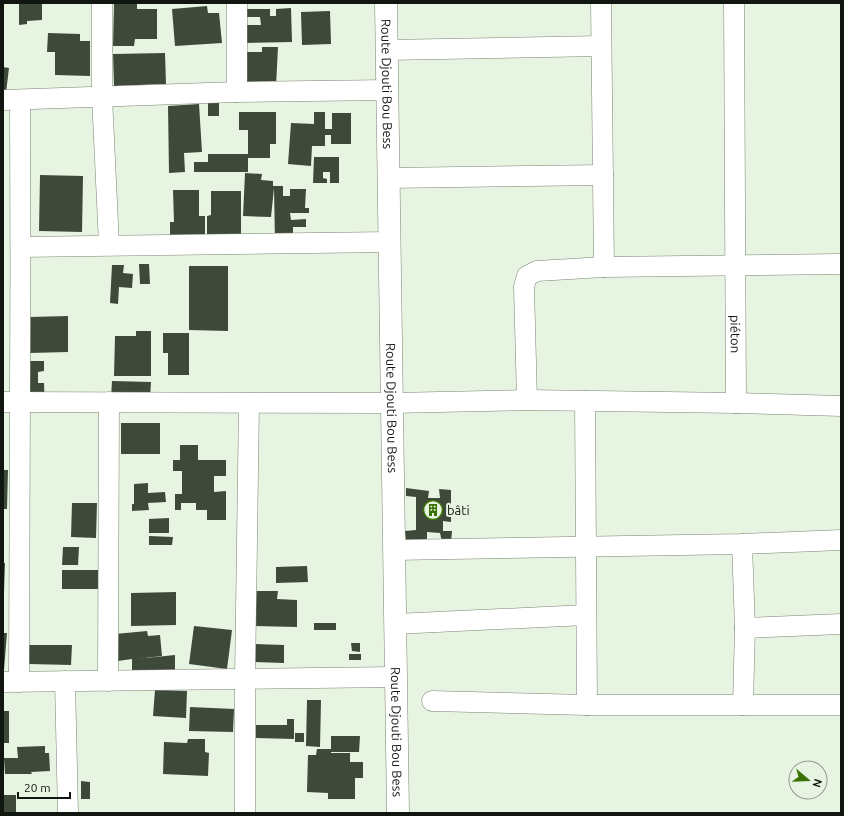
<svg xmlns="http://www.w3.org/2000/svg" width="844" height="816" viewBox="0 0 844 816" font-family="Ubuntu,sans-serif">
	<rect width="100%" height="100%" fill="#e7f4e1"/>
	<g fill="#3f4939">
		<polygon points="19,3 42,3 42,20 27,21 27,24 19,25"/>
		<polygon points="114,3 137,3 137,9 157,9 157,39 135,39 134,46 113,46"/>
		<polygon points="207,6 208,13 219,13 222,43 175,46 172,9"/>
		<polygon points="291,8 292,42 245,43 245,25 261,25 260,17 241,17 241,9 270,9 270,16 276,16 276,9"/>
		<polygon points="330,11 331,44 302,45 301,12"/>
		<polygon points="48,33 80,34 80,41 90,41 90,76 55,75 55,52 47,52"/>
		<polygon points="262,47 278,47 276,86 243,85 245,52 262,52"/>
		<polygon points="165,53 166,84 114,86 113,54"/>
		<polygon points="3,67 9,68 6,93 3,92"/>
		<rect x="208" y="99" width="11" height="17"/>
		<polygon points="199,104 202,152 184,153 185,172 169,173 168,106"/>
		<polygon points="239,112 276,112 276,144 270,144 270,158 248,158 248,172 194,172 194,162 208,162 208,154 248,154 248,130 239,130"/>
		<polygon points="314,112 325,112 325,129 332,129 332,113 351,113 351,144 331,144 331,135 325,135 325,146 312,146 311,166 288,164 291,123 314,124"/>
		<polygon points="314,157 339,157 339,183 330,183 330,172 323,172 323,178 327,179 327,183 313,183"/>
		<polygon points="245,173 262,174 261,180 273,181 273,186 283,186 283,196 290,196 290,189 306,189 305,208 309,208 309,213 290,213 291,220 306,219 306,227 293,227 293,242 275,242 274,188 271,217 243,216"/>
		<polygon points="40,175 83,176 82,232 39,231"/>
		<polygon points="173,190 199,190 199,216 205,216 205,236 170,241 170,222 174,222"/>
		<polygon points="211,191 241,191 241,242 207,243 207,216 211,215"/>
		<polygon points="139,264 149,264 150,284 140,284"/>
		<polygon points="112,265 124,265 123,273 133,274 132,288 119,287 118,304 110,303"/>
		<polygon points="189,266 228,266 228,331 189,330"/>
		<polygon points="68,316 68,352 30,353 30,317"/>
		<polygon points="136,331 151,331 151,376 114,376 115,336 136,336"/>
		<polygon points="163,333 189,333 189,375 168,375 168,353 163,353"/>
		<polygon points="20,361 44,361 44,371 38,372 38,383 44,383 45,410 21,409"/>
		<polygon points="112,381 151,382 150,399 111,398"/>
		<rect x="121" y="423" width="39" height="31"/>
		<polygon points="180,445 198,445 198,460 226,460 226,476 214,476 214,492 226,491 226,520 207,520 207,510 196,510 196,503 181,503 181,510 175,510 175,494 182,494 182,471 173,471 173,460 180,460"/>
		<polygon points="3,470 8,470 7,509 3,509"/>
		<polygon points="148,483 148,493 165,492 166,502 148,503 149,510 132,511 132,504 134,504 134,484"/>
		<polygon points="406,488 429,491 428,498 440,498 439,489 451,490 451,522 443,521 443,531 452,531 451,542 442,542 440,533 427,532 427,541 406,540 405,531 416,530 416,497 406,496"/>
		<polygon points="72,503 97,503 96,538 71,537"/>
		<polygon points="169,518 169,533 149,533 149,519"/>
		<polygon points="149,536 173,537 172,545 149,545"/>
		<polygon points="63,547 79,547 78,565 62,565"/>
		<polygon points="3,563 5,563 4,592 3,592"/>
		<polygon points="307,566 308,582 276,583 276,567"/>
		<rect x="62" y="570" width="36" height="19"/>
		<polygon points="252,591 278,591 277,599 297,600 297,627 252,626"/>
		<polygon points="176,592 176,625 131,626 131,593"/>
		<rect x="314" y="623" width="22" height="7"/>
		<polygon points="194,626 232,630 227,669 189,664"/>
		<polygon points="147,631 148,636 160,635 162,656 136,659 175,655 175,671 132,674 132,659 118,661 115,634"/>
		<polygon points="3,633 7,633 4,670 3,670"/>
		<polygon points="351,643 360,643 360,652 352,651"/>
		<polygon points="254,644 284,645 284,663 253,662"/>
		<polygon points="29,645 72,645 71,665 29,664"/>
		<rect x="349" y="654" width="12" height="6"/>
		<polygon points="155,690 187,691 186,718 153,716"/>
		<polygon points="307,700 321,700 320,747 306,746"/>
		<polygon points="190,707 234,709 233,732 189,731"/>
		<rect x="3" y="711" width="6" height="32"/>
		<polygon points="287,719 294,719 294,739 256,738 256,725 287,725"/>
		<rect x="295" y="733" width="9" height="9"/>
		<polygon points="331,736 360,736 359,752 331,752 331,753 350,753 350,762 363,762 363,778 355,778 355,799 328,799 328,793 307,792 308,755 316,755 317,749 331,749"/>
		<polygon points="188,739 205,739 205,752 209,753 208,776 163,774 164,742 187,743"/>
		<polygon points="45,746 45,753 49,753 50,771 31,772 32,774 5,774 4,758 18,758 17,747"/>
		<polygon points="81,781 90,782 90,799 81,799"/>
		<rect x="3" y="795" width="13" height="18"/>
	</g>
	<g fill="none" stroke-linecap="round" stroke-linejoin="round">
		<g stroke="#798473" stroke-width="21">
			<g id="street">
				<polyline points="102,3 102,96 109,245"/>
				<polyline points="237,3 237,92"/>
				<polyline points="601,3 604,267"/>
				<path id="s1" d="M734,3l2,400"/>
				<polyline points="387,50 601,46"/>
				<polyline points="3,100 237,92 387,90"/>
				<polyline points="389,178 603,175"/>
				<polyline points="21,247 389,242"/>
				<polyline points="527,400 524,287 527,276 537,271 604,267 841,264"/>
				<polyline points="585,401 587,705"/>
				<polyline points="3,402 392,403 527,400 736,403 841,406"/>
				<polyline points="742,544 745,628 743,705"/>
				<polyline points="395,550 742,544 841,540"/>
				<polyline points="395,624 586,615"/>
				<polyline points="745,628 841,624"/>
				<polyline points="65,681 68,813"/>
				<polyline points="108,681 109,402"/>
				<polyline points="3,682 396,677"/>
				<path d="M19,682c1,-194 2,-388 1,-582"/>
				<polyline points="432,701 587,705 841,705"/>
				<polyline points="245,813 245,679 249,403"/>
			</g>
		</g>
		<g stroke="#798473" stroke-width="23">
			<g id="secondary">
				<path id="s2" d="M386,3l12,810"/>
			</g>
		</g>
		<use href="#street" stroke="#fff" stroke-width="20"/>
		<use href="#secondary" stroke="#fff" stroke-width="22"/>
	</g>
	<defs>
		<g id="building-ring" transform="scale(1)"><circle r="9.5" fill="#e7f4e1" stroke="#397200" stroke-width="1.5"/><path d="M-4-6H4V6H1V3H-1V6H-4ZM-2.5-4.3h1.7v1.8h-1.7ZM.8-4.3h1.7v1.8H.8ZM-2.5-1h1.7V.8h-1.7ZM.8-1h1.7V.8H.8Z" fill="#397200"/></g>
	</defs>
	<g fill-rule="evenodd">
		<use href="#building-ring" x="433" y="510"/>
	</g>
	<g text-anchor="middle" stroke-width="4" stroke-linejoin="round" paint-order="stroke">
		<g font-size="13" fill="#121610" stroke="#e7f4e1">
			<text dy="5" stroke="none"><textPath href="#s2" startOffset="81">Route Djouti Bou Bess</textPath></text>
			<text dy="5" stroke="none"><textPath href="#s1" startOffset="331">piéton</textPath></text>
			<text dy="5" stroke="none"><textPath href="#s2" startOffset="405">Route Djouti Bou Bess</textPath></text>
			<text dy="5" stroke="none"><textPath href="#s2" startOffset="729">Route Djouti Bou Bess</textPath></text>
		</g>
		<g font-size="13" fill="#121610" stroke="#e7f4e1" text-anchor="start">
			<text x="447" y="515">bâti</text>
		</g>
	</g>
	<rect width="844" height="816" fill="none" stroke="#121610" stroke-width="8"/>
	<g transform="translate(808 780) rotate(109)"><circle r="19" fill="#e7f4e1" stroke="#929b8d"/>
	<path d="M0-3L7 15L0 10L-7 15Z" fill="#397200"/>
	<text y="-6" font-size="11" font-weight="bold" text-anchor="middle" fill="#121610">N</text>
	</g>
	<path d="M18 792v6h52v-6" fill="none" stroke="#121610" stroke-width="2"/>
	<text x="24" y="792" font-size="12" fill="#121610" stroke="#e7f4e1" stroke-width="3" paint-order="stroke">20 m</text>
</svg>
